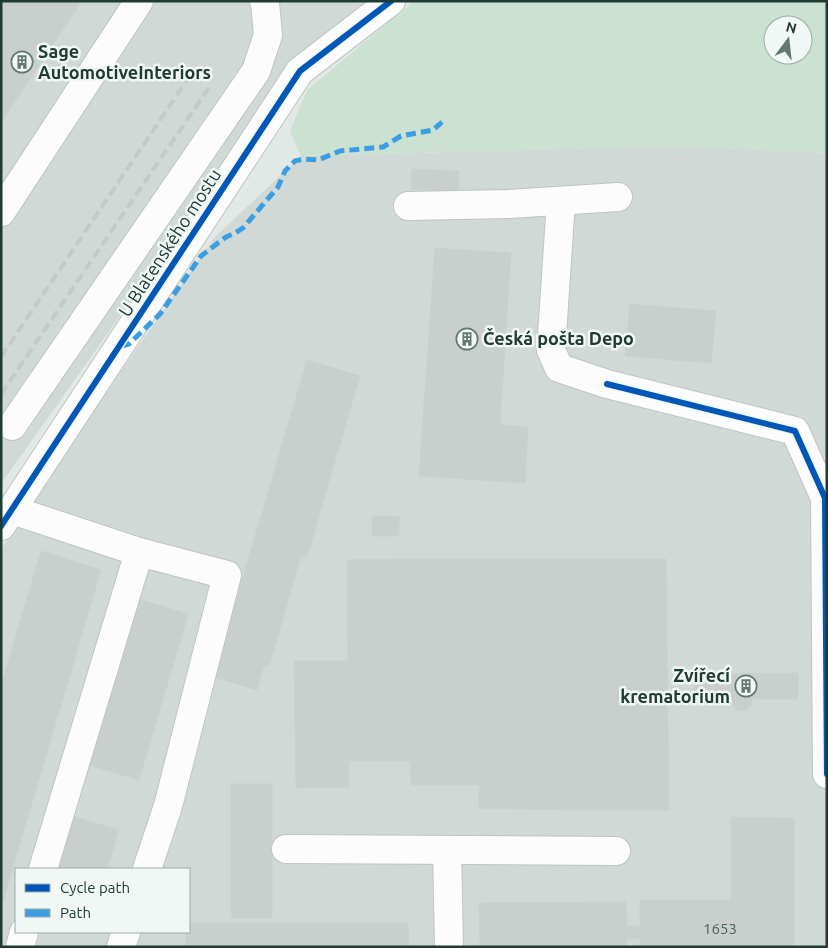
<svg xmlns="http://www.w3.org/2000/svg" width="828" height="948" viewBox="0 0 828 948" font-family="Ubuntu,sans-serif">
	<rect width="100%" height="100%" fill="#e2e8e5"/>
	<g fill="#d0d9d5" fill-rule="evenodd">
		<polygon points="1,1 379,1 297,66 1,484"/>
		<path d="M679,146l148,7v794h-826v-398l49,-76 164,-235 87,-82zM16,869h173v63h-173z"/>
	</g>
	<path fill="#cbe1d2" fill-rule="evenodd" d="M414,1h411l2,5v147l-148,-7 -378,10 -11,-25 17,-41zM773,25h30v30h-30z"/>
	<g fill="#c9cfcd" stroke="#cbd1ce">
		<polygon points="1,1 82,1 1,122"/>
		<polygon points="412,169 459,171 458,191 411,189"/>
		<polygon points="435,248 511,253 500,425 528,427 525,483 419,476"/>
		<polygon points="630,304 716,311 711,363 625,356"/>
		<polygon points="307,360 360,376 307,557 301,556 293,584 245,570"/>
		<rect x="372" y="516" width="27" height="20"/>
		<polygon points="41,551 101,570 1,908 1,686"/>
		<polygon points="407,559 410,761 349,761 347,560"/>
		<polygon points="407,559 466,559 468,761 410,761"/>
		<polygon points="466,559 478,559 479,601 581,601 581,559 590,559 593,810 570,810 570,725 582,724 581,613 478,612 480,785 411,785 410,761 468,761"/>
		<polygon points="478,559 581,559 581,601 479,601"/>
		<polygon points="590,559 666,559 669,810 593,810"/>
		<polygon points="245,570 293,584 269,666 264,665 257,690 214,677"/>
		<polygon points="135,598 188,614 161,706 109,690"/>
		<polygon points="478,612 581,613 582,724 570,725 570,810 479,808"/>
		<polygon points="294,661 348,661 349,787 296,788"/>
		<polygon points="798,673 798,699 752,699 751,706 747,710 742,711 737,710 734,707 733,705 732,699 694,699 694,674"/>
		<polygon points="109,690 161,706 139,780 86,764"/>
		<rect x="231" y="784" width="41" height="134"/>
		<polygon points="72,816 119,830 107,869 56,869"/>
		<polygon points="731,817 794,818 794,947 640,947 640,939 627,939 627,926 640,926 640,900 731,900"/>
		<polygon points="626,902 627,947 480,947 479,903"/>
		<polygon points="189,923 208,923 209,947 186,947 186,932 189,932"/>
		<polygon points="208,923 316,923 316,947 209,947"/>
		<polygon points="316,923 408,923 409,947 316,947"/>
	</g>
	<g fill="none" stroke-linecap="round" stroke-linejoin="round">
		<g stroke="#bfc5c2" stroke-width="30">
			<g id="minor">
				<polyline points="561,201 551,350 559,368 607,384 795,431 825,498 827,774"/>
				<polyline points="408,206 509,204 618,197"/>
				<polyline points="1,212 139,1"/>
				<polyline points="12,426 256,71 268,35 265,3 264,1"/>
				<polyline points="12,510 139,552 227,575 168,806 147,869"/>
				<polyline points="1,526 300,71 391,1"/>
				<polyline points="286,849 616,851"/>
				<polyline points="447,850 449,947"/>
				<polyline points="43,869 139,552"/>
				<polyline points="20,947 24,932"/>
				<polyline points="121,947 126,932"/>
			</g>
		</g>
		<use href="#minor" stroke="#fbfcfb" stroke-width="28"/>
		<g stroke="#c6c9c8" stroke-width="4" stroke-dasharray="10 5" stroke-linecap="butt">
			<polyline points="1,357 191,74"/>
			<polyline points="1,394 210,86"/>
		</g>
		<polyline stroke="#3c9ee2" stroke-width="5" stroke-dasharray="10 5" stroke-linecap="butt" points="121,346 129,344 160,314 201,256 226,237 235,233 243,228 278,187 285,171 295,161 304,159 318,160 340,151 383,147 401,136 433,130 442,122"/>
		<g stroke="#f0f7f4" stroke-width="9">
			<g id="cycleway">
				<polyline points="607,384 795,431 825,498 827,774"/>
				<polyline points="1,526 300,71 391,1"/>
			</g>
		</g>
		<use href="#cycleway" stroke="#0057b8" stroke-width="6"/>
	</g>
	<defs>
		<g id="building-ring" transform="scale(1.125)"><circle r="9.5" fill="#f0f7f4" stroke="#647872" stroke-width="1.5"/><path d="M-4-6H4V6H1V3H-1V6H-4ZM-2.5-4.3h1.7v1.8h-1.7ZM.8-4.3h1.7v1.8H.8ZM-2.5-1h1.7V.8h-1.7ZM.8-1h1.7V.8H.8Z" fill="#647872"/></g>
	</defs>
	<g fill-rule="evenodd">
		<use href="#building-ring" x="22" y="62"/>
		<use href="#building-ring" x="467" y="339"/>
		<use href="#building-ring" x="746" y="686"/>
	</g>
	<g text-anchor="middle" stroke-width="5" stroke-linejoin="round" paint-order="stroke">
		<g font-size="15" fill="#4b615b">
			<text x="720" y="934">1653</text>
		</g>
		<g font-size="18" font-weight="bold" fill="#203b34" stroke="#f0f7f4" text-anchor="start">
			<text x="38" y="58">Sage<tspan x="38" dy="21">AutomotiveInteriors</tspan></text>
			<text x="483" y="345">Česká pošta Depo</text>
			<text x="730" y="682" text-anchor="end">Zvířecí<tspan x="730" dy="21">krematorium</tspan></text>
		</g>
		<g font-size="18" fill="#203b34" stroke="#f0f7f4">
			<text transform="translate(170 243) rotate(-57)" y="6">U Blatenského mostu</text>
		</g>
	</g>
	<rect width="828" height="948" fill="none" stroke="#203b34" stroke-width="5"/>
	<rect x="15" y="868" width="175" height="65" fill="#f0f7f4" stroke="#9daca7"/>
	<rect x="25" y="884" width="25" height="8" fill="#0057b8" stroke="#9daca7"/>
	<text x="60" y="893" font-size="15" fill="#203b34">Cycle path</text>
	<rect x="25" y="909" width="25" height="8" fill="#3c9ee2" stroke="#9daca7"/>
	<text x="60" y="918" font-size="15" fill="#203b34">Path</text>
	<g transform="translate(788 40) rotate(15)"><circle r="24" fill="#f0f7f4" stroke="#9daca7"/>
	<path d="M0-4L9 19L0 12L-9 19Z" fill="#647872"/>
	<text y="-8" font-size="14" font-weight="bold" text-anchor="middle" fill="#203b34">N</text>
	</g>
</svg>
